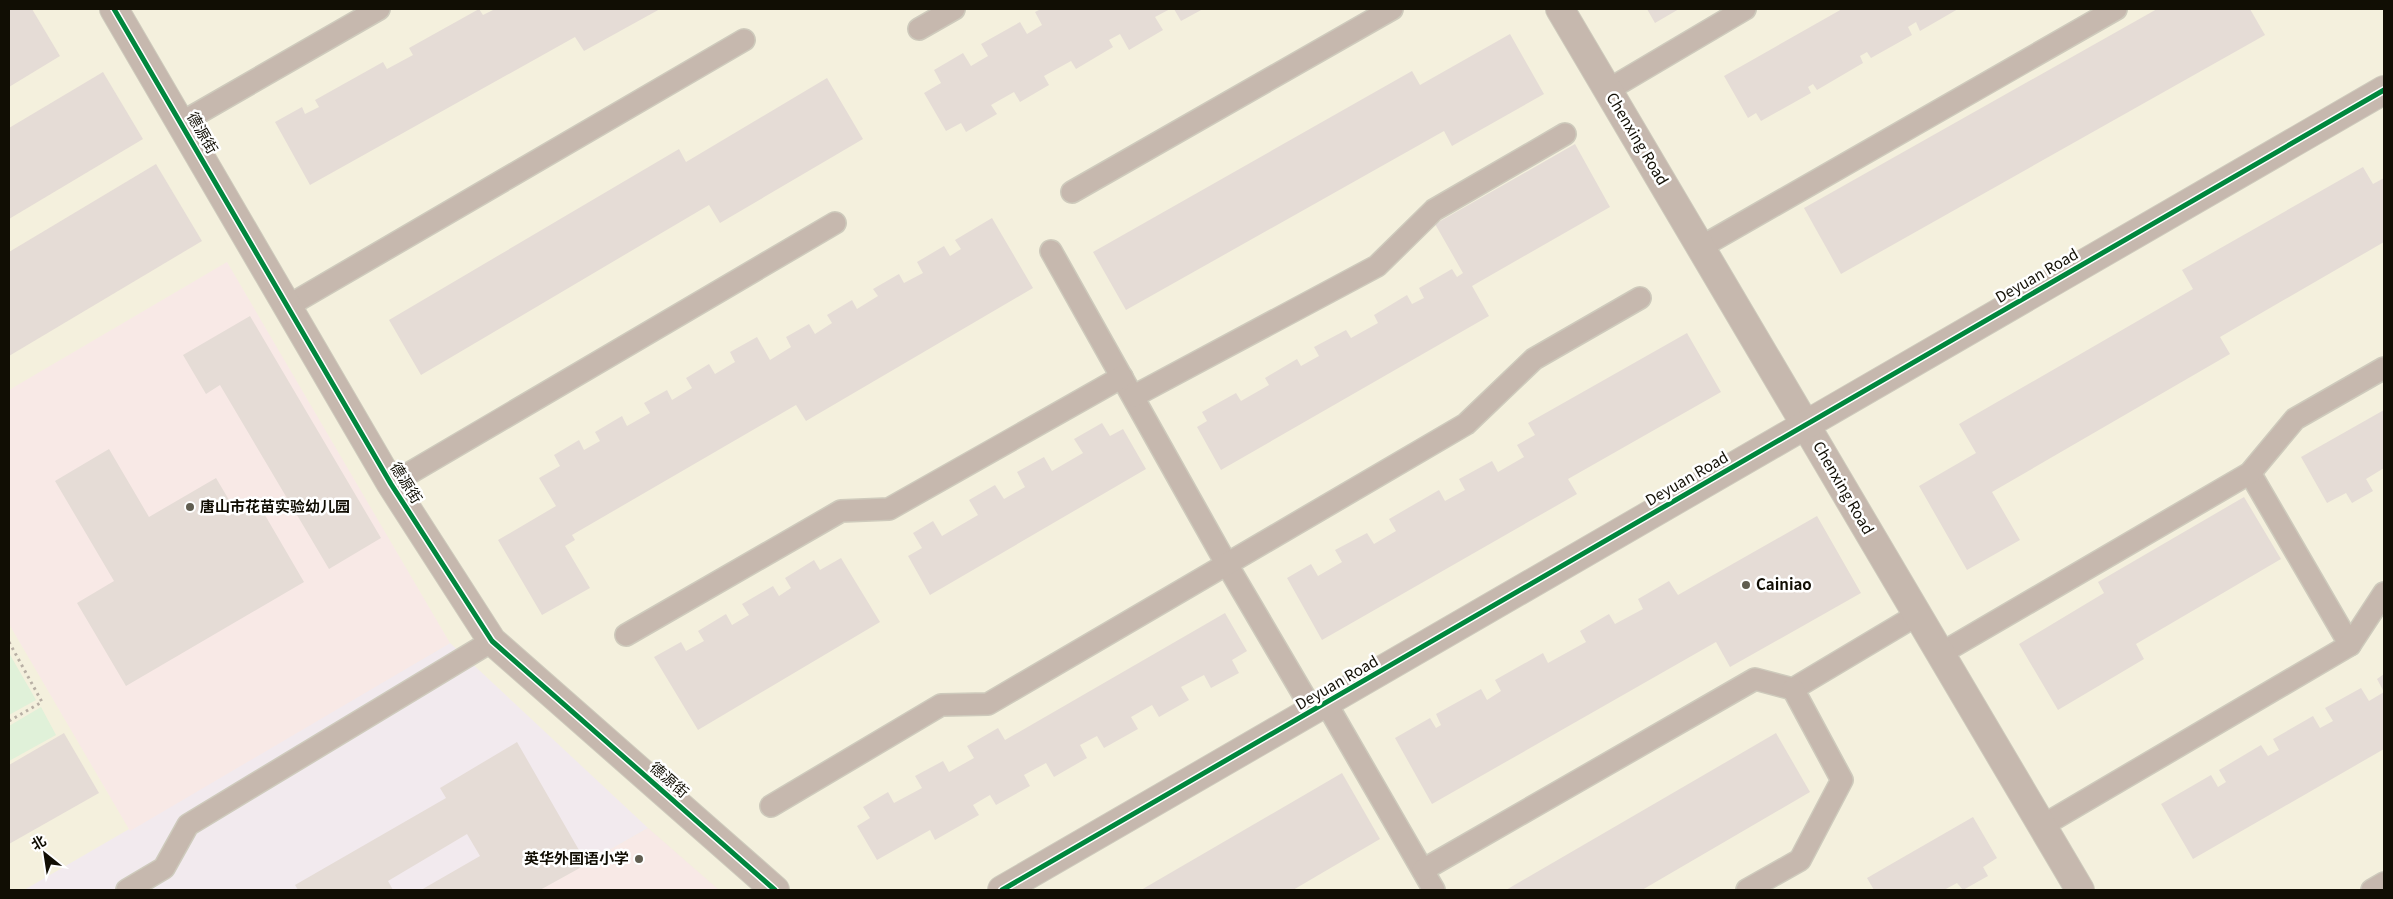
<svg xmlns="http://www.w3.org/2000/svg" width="2393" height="899" viewBox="0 0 2393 899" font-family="Georgia,'Noto Sans SC',serif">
	<rect width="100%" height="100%" fill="#f4f0dd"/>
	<polygon fill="#f2eaee" points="450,643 648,828 540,890 24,890"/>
	<g fill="#f8e9e6">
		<polygon points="227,262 450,643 130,831 9,624 9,390"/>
		<polygon points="648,828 719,890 540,890"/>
	</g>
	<g fill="#e0f1d9">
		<polygon points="9,653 36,700 9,715"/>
		<polygon points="41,707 56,735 9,761 9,726"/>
	</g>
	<g fill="#e5dcd6">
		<polygon points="9,9 32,9 60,56 9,87"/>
		<polygon points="479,9 483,15 495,9 660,9 584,51 575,37 310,185 275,122 302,107 305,114 319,107 315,100 383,62 387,69 413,55 409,48"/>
		<polygon points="1041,9 1170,9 1155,17 1163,30 1129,50 1120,34 1109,40 1113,47 1076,69 1071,61 1044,76 1049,85 1020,102 1014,92 991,105 997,114 966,132 961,123 946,131 924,93 941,83 934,70 963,53 971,66 988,56 981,44 1020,22 1027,34 1042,25 1035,12"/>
		<polygon points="1174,9 1203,9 1181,21"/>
		<polygon points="1647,9 1679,9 1655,23"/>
		<polygon points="1842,9 1958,9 1920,31 1916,22 1908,27 1912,35 1871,58 1867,52 1860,56 1863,63 1817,90 1813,84 1808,87 1811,93 1761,121 1756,113 1748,118 1724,76"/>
		<polygon points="2157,9 2250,9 2265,35 1841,274 1804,208"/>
		<polygon points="1510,34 1544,94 1452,146 1444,131 1126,310 1093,252 1412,71 1420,85"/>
		<polygon points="103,72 143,139 9,219 9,128"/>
		<polygon points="827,78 863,139 720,223 709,205 421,375 389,320 679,149 686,162"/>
		<polygon points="1575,144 1610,207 1472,286 1489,316 1221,470 1197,427 1207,421 1202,412 1236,393 1241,401 1269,385 1265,378 1297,359 1301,366 1319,356 1314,347 1346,330 1351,338 1378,323 1374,315 1407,295 1412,304 1424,298 1419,288 1452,269 1457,277 1463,273 1435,224"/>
		<polygon points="156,164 202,241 9,356 9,252"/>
		<polygon points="2363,167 2373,184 2384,178 2384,242 2220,337 2230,354 1992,492 2020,540 1967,570 1919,486 1976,453 1959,424 2193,289 2182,270"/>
		<polygon points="992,218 1033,288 806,421 796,405 572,535 575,540 565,546 590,588 542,615 498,540 556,506 539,478 560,466 554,455 579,440 584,450 600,441 595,432 622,416 627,426 650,413 644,403 667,390 672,400 692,388 686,378 709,364 715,374 735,362 730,352 757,337 770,360 791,347 786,337 809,324 815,334 832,323 827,315 852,300 857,309 878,296 873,289 899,274 904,283 923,273 917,262 944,246 950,256 961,249 955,240"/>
		<polygon points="250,316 381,538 329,569 220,385 206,394 183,355"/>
		<polygon points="1687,333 1721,392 1568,479 1577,494 1322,640 1287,578 1311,564 1318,576 1342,562 1335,550 1367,533 1374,544 1396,531 1389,519 1439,490 1445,501 1465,490 1459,479 1492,461 1498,472 1524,457 1517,445 1535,435 1528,423"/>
		<polygon points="2384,410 2384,468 2366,479 2373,491 2352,503 2346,493 2327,503 2301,457"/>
		<polygon points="1102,423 1110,436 1123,429 1146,469 930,595 908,556 922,548 913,533 933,521 942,536 978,515 969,500 995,485 1004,499 1025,487 1017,472 1044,457 1052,471 1083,453 1074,439"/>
		<polygon points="109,449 149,517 216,478 235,510 255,498 304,582 126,686 77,603 114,581 55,481"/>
		<polygon points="2244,497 2281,559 2136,644 2144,659 2058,710 2019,644 2104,593 2098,582"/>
		<polygon points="1817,516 1861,593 1730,667 1716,642 1432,804 1395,738 1430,718 1436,728 1441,725 1436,714 1481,689 1487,700 1501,691 1495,680 1543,653 1548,663 1586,642 1580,631 1609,614 1615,624 1643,609 1638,599 1669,581 1678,595"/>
		<polygon points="841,558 880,622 698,730 654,657 681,642 686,651 704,641 698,631 726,614 732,625 749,615 742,604 773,586 779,596 791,588 785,578 814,560 820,570"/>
		<polygon points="1225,613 1247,651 1232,660 1239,673 1211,688 1204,675 1181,687 1189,700 1159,717 1152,705 1131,717 1138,729 1104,748 1097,736 1080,745 1087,758 1054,777 1046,763 1024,775 1030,786 996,805 990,795 973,805 979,815 935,840 930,830 877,860 857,826 870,818 863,807 888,792 894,803 922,788 915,776 943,761 949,772 974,758 967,746 998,728 1005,740"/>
		<polygon points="2384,674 2384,692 2377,679"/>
		<polygon points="2361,688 2369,701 2384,692 2384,749 2193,859 2161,804 2211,775 2218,787 2226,782 2219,770 2261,745 2268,756 2279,750 2273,739 2313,716 2320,728 2333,721 2325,708"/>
		<polygon points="64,733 99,793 9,844 9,765"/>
		<polygon points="1776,733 1810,792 1642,890 1506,890"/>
		<polygon points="517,742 587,864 540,890 421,890 480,856 467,834 388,881 393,890 298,890 295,885 446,798 440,788"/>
		<polygon points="1342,773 1380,839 1293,890 1141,890"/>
		<polygon points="1973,817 1997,858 1983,867 1988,876 1963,890 1957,883 1944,890 1874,890 1867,878"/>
	</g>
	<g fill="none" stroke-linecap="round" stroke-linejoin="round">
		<g stroke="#cecabc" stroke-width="24">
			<g id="lane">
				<polyline points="919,29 954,9"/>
				<polyline points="1608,90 1745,9"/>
				<polyline points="181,123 379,9"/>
				<polyline points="1072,192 1392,9"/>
				<polyline points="1701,247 2116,9"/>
				<polyline points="1051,251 1226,563 1313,711"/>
				<polyline points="288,306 744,40"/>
				<polyline points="1134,396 1377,266 1434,210 1565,134"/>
				<polyline points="2250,473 2350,645"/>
				<polyline points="391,484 835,223"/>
				<polyline points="626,635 841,511 889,509 1122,377"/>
				<polyline points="1940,654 2250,473 2295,419 2384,368"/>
				<polyline points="1326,703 1434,890"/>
				<polyline points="771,806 941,705 988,704 1466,424 1534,359 1640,298"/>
				<polyline points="2042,826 2350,645 2384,593"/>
				<polyline points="1423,870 1755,679 1793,689 1917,615"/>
				<polyline points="127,890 164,868 188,825 492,641"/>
				<polyline points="1747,890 1800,860 1842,780 1793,689"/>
				<polyline points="2372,890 2384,883"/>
			</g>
		</g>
		<g stroke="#cecabc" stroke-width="30">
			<g id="street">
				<polyline points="114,9 391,484 492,641 775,890"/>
				<polyline points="1560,9 2080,890"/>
				<polyline points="1002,890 2384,90"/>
			</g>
		</g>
		<polyline stroke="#b8afa4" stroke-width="3" stroke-dasharray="2.5 4" stroke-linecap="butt" points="9,642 42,702 9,721"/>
		<use href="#lane" stroke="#c6b8ae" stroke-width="21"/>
		<use href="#street" stroke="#c6b8ae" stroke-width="28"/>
		<g stroke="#fff" stroke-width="8">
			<g id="cycleway">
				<polyline points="114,9 391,484 492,641 775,890"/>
				<polyline points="1002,890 2384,90"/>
			</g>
		</g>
		<use href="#cycleway" stroke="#00873e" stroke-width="5"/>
	</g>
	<g fill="#605d50" stroke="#fff" stroke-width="2">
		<circle cx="190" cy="507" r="5"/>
		<circle cx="1746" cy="585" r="5"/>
		<circle cx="639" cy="859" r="5"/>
	</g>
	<g text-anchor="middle" stroke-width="5" stroke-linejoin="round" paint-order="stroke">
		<g font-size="15" fill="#110e04" stroke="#fff">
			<text transform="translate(202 133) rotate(60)" y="5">德源街</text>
			<text transform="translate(1637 139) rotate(59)" y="5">Chenxing Road</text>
			<text transform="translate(2037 276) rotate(-30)" y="5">Deyuan Road</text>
			<text transform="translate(1687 479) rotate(-30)" y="5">Deyuan Road</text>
			<text transform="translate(406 483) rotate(58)" y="5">德源街</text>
			<text transform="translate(1843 488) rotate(60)" y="5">Chenxing Road</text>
			<text transform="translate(1337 683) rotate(-30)" y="5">Deyuan Road</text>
			<text transform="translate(669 780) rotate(41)" y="5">德源街</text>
		</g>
		<g font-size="15" font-weight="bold" fill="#110e04" stroke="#fff" text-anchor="start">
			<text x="200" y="512">唐山市花苗实验幼儿园</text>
			<text x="1756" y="590">Cainiao</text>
			<text x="629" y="864" text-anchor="end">英华外国语小学</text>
		</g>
	</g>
	<rect width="2393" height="899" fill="none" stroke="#110e04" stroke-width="20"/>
	<g transform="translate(45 854) rotate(330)" stroke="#ffffff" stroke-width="4" paint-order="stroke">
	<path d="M0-4L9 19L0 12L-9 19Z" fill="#110e04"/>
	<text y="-8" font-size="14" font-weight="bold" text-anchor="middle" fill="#110e04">北</text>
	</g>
</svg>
